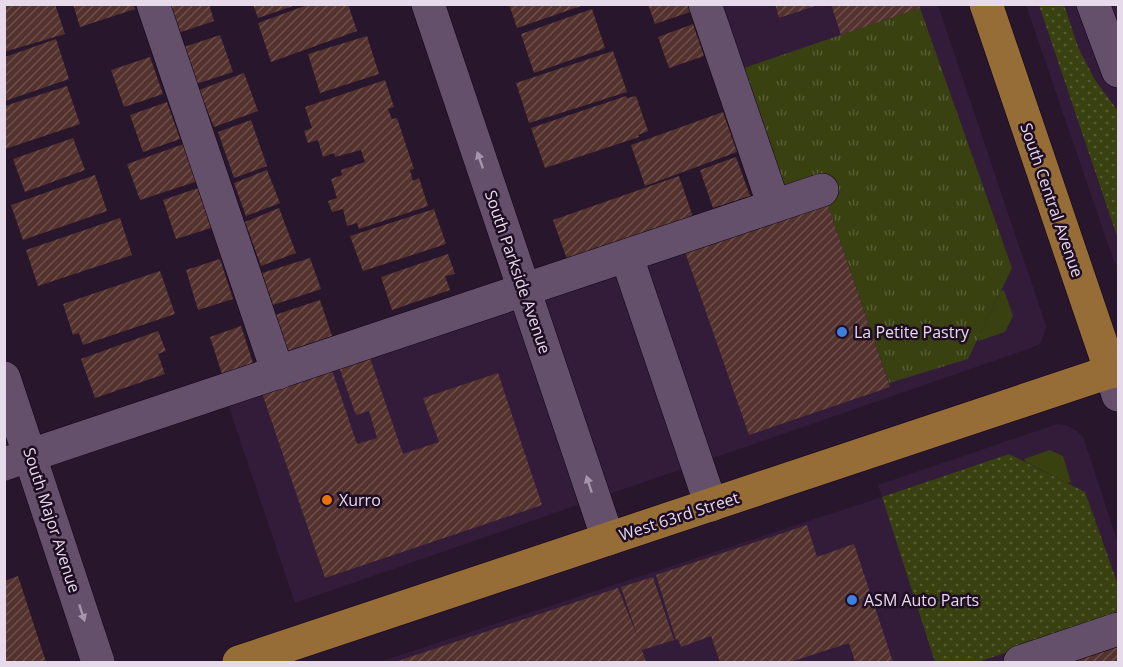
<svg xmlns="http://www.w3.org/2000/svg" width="1123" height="667" viewBox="0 0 1123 667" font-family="'Open Sans',sans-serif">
	<defs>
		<pattern id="grass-dots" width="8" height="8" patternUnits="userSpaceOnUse" patternTransform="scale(1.5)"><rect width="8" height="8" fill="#394111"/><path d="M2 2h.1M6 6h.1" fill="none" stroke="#565c34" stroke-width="1.8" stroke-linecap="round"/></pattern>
		<pattern id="park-tufts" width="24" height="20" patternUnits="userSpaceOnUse" patternTransform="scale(1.5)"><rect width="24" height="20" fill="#394111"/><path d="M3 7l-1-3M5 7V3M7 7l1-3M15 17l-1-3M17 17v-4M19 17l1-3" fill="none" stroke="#565c34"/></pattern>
		<pattern id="building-hatch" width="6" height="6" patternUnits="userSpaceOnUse" patternTransform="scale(1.5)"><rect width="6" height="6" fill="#54322e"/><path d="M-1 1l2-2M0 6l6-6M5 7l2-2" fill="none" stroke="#6d4f4c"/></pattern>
	</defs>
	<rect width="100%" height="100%" fill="#28162d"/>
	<g fill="#321c39">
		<polygon points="705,5 938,5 1045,323 1046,328 1041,342 1038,345 1031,348 295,603 225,396 773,206"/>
		<polygon points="1026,5 1118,5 1118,267 1113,259"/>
		<polygon points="1057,424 1066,425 1077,431 1083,437 1118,543 1118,662 379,662 882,497 878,485"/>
	</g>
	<g fill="url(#grass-dots)">
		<polygon points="1039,5 1064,5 1078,47 1095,80 1118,111 1118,239"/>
		<polygon points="1009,454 1085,492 1118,585 1118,615 978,662 935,662 882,497"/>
	</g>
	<polygon fill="url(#park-tufts)" points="920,8 1012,268 968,359 889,383 826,200 833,197 825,173 780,188 741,69"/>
	<g fill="#394111">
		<polygon points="1004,290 1013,316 1005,332 979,341 978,338 1001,291"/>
		<polygon points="1050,450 1063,456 1071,482 1067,483 1026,462 1024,459"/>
	</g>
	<g fill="url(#building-hatch)">
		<polygon points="4,4 55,4 65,34 4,52"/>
		<polygon points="73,4 133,4 135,9 80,27"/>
		<polygon points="168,4 209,4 214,21 178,33"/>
		<polygon points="253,4 296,4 296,5 258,18"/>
		<polygon points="310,4 348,4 357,31 271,62 258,23"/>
		<polygon points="509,4 584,4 584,5 517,28"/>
		<polygon points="648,4 687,4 690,12 655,24"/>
		<polygon points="775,4 818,4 818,5 779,18"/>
		<polygon points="831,4 919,4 920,8 841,35"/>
		<polygon points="592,9 605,48 534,73 521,34"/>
		<polygon points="693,24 704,56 669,68 658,37"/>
		<polygon points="220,35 233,72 196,84 184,47"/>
		<polygon points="367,36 379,74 320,93 308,54"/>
		<polygon points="56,39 69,79 5,101 5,57"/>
		<polygon points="613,51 627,92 529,123 516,83"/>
		<polygon points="150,57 163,94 124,107 111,70"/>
		<polygon points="244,73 258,111 214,127 199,90"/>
		<polygon points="385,80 394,107 388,109 392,119 397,118 414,169 410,170 413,181 419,178 428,206 359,229 357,223 347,226 343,209 332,212 328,201 337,198 331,179 342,175 341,170 365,162 361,150 335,157 334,153 323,157 318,140 308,143 304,131 312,128 305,107"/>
		<polygon points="67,86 80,124 5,149 5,106"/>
		<polygon points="626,96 627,98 636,96 648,131 638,135 639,137 545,168 531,128"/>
		<polygon points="167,102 180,139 143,152 130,115"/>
		<polygon points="723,112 737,152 645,186 631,145"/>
		<polygon points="251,120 267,166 234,178 218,132"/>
		<polygon points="73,138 85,170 25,192 13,159"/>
		<polygon points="184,144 198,181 140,200 127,164"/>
		<polygon points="736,157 750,196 713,208 700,170"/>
		<polygon points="267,170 280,203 246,216 234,183"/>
		<polygon points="95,175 107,211 23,240 11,205"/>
		<polygon points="679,176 693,217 568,262 553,220"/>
		<polygon points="198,188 211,228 176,239 163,200"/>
		<polygon points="826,200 890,387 749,435 684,249"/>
		<polygon points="279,208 296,253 261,266 245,222"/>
		<polygon points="434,209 446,244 363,271 350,236"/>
		<polygon points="120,218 132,255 38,286 26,250"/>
		<polygon points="448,254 455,274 445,276 450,290 392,310 381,277"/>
		<polygon points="310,258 321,289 273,305 262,273"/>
		<polygon points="220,259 233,299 198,310 186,270"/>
		<polygon points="160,271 175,314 83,345 79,333 73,335 63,304"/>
		<polygon points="320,300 332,336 287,351 275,315"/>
		<polygon points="241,326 253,363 222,374 210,337"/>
		<polygon points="158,331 166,351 158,354 165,374 95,398 81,359"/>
		<polygon points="370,358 403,454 439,442 423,398 498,373 542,505 325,578 262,393 332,370 357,444 377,438 369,411 356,415 339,367"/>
		<polygon points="807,525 817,557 854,544 893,662 855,662 849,643 790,662 720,662 711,636 681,647 678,639 676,640 656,575"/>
		<polygon points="18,576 46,662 4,662 4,581"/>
		<polygon points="653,577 674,640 642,650 646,662 395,662 618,588 638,638 621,587"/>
		<polygon points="1118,647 1118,662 1073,662"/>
	</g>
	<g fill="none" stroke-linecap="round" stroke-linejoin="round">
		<g stroke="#100215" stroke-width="34">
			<g id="minor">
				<polyline points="153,4 278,373"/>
				<polyline points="428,4 608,539"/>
				<polyline points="705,4 774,206"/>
				<polyline points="1093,4 1118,71"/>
				<polyline points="631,269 711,505"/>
				<polyline points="1111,372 1118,395"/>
				<polyline points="4,378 98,662"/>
				<polyline points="4,464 822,190"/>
				<polyline points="1020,662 1118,629"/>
			</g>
		</g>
		<g stroke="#100215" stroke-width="34">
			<g id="major">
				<polyline points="986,4 1111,372"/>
				<polyline points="239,662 1118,369"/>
			</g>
		</g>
		<use href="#minor" stroke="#64506b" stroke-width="33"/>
		<use href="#major" stroke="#966d36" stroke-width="33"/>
	</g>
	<defs><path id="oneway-solid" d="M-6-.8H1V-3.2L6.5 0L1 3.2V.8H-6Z" transform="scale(1.5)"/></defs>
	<g fill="#a696ab">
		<use href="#oneway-solid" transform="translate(480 160) rotate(-109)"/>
		<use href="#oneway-solid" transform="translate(589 484) rotate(-108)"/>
		<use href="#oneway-solid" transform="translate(82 613) rotate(72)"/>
	</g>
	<g fill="#3f7fe0" stroke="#1e0d23" stroke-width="2">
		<circle cx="842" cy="332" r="6"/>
		<circle cx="852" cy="600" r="6"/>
	</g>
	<circle fill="#e8710a" stroke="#1e0d23" stroke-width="2" cx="327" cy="500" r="6"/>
	<g text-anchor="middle" stroke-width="5" stroke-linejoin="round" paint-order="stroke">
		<g font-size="16" fill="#e7dbeb" stroke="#1e0d23">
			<text transform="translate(1052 200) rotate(71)" y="6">South Central Avenue</text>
			<text transform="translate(518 272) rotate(71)" y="6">South Parkside Avenue</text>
			<text transform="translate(679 516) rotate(-18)" y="6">West 63rd Street</text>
			<text transform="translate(52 520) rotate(72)" y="6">South Major Avenue</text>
		</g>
		<g font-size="16" fill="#e7dbeb" stroke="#1e0d23" text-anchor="start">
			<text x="854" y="338">La Petite Pastry</text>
			<text x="339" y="506">Xurro</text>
			<text x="864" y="606">ASM Auto Parts</text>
		</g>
	</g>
	<rect width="1123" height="667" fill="none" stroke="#e7dbeb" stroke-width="12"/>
</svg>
